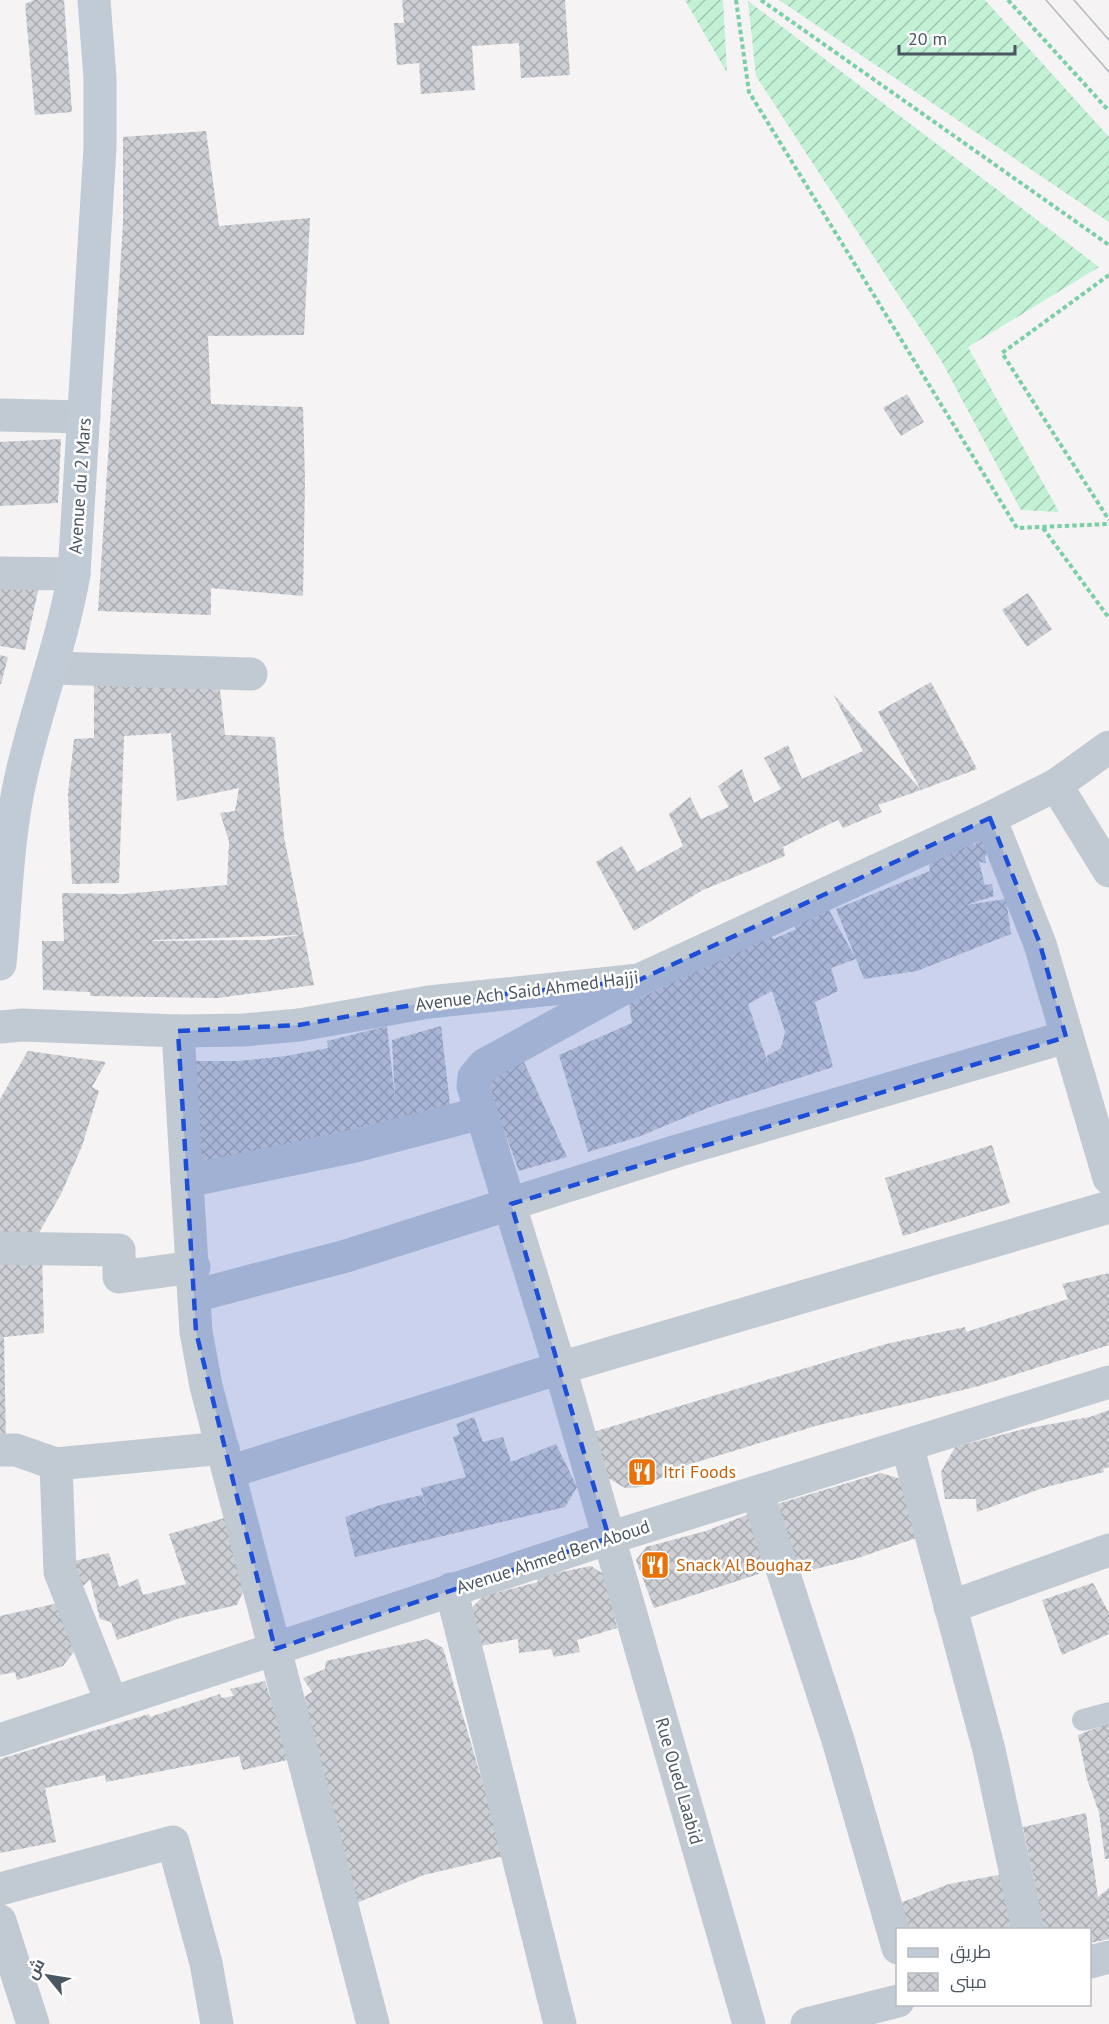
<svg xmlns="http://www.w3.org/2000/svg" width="1109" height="2024" viewBox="0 0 1109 2024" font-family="'PT Sans',Cairo,sans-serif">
	<defs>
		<pattern id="garden-furrows" width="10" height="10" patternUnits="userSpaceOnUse" patternTransform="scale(1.5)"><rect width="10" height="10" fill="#c3f1d5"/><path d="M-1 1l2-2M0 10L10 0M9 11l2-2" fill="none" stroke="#a0c6b0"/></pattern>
		<pattern id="building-cross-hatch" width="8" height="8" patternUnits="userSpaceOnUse" patternTransform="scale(1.5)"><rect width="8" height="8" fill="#cdcfd5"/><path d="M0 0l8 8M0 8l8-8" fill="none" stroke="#a8abb0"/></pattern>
	</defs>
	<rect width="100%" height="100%" fill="#f5f3f3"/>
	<g fill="url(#garden-furrows)">
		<polygon points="685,0 723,0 727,73"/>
		<polygon points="779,0 985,0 1109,137 1109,222"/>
		<polygon points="748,1 1099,267 968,347 1059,512 1021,510 942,362 756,76"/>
	</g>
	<g fill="url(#building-cross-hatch)" fill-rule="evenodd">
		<polygon points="34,0 64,0 72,112 35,115 25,4"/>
		<polygon points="402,0 565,0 570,75 521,78 519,43 472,46 475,90 421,94 419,63 397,65 394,23 404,23"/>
		<polygon points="206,131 219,226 310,218 304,335 208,336 211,404 303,407 305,480 303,596 211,588 211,615 98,611 123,224 123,137"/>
		<polygon points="907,394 924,422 901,436 883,408"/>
		<polygon points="61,439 58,503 0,506 0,442"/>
		<polygon points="0,581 40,582 25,650 0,646"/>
		<polygon points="1028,593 1052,629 1027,647 1002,610"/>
		<polygon points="0,655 8,657 1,684 0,684"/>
		<path d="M94,680h125l6,55 50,2 9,100 30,148 -96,13 -128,-2v-4l-47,-2 -1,-49h22l-2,-48 61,1 104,-9 2,-44 -9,-28 15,-2 4,-23 -62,13 -6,-68 -47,3 -5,147 -47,1 -4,-90 6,-55 20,-1zM300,935l-34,5 -113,1v-1z"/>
		<polygon points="931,682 977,769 921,790 878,712"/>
		<polygon points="833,694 921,790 878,805 882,812 843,828 838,820 807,835 783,847 785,856 703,890 634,931 596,862 622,846 637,872 683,846 669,814 690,797 701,819 729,807 718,786 742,769 754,803 781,789 764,758 788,745 802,779 863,751"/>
		<path d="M980,835l8,16 -3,6 1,6 -7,-1 6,23 7,-1 2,12 -28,9 40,-6 5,35 -94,37 -53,8 -8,-20 -25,9 7,23 -23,11 18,65 -123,40 -72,30 -50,15 -29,-97 73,-32 -3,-19 139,-70 6,5 22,-10 -3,-7 36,-12 27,49 -20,-50 94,-38 -2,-13 32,-21 15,8zM772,991l13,41 -4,16 -14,8 1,7 -20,-59z"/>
		<polygon points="387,1026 395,1099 392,1040 441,1026 450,1105 339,1133 197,1179 189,1061 239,1061 286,1056 328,1048 327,1041"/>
		<polygon points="28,1051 106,1062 92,1087 99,1091 82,1146 61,1194 32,1245 0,1244 0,1099"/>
		<polygon points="523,1060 567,1157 519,1171 485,1079"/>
		<polygon points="992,1145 1010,1203 903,1236 885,1178"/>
		<polygon points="0,1253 42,1253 44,1333 4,1337 6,1444 0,1444"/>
		<polygon points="1109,1273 1109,1345 979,1386 819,1425 687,1465 642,1487 625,1488 608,1478 590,1433 886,1344 965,1327 966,1332 1068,1299 1062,1284"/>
		<polygon points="1109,1410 1109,1467 1103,1469 1104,1472 1043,1488 977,1512 976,1499 945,1499 941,1472 955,1447 1024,1429 1090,1417"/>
		<polygon points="474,1417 483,1442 503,1437 511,1462 556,1444 577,1487 565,1507 355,1557 345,1517 380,1505 422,1495 427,1512 421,1488 466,1477 453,1437 460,1434 456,1424"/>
		<polygon points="881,1473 904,1480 922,1536 855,1559 788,1576 767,1507"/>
		<polygon points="759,1510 777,1568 654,1608 636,1560 646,1547 706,1531"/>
		<polygon points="228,1517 246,1585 237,1605 180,1618 117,1640 111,1622 100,1619 90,1579 81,1588 74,1561 109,1553 119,1587 138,1579 143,1595 186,1584 169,1534"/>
		<polygon points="591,1566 605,1575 617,1628 577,1640 580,1652 554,1657 551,1649 519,1653 518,1639 474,1647 468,1612 483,1596 538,1582 536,1577"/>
		<polygon points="1093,1583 1109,1613 1109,1634 1062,1655 1042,1600"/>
		<polygon points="63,1602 76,1649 63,1666 17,1680 15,1672 0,1675 0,1616"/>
		<polygon points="427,1639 443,1648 504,1856 424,1875 352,1905 310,1741 305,1696 312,1692 303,1678 325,1669 326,1661"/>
		<polygon points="265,1681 279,1725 296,1758 243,1770 239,1756 106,1782 105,1775 45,1788 56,1842 0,1853 0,1759 149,1714 150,1717 220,1694 221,1698 234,1696 230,1689"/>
		<polygon points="1109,1723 1109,1859 1105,1859 1099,1812 1087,1779 1078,1735"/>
		<polygon points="1086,1813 1098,1897 1109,1888 1109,1939 1090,1943 1089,1929 1040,1929 1029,1896 1037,1894 1023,1827"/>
		<polygon points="1010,1873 1017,1929 901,1929 895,1905 949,1884"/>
	</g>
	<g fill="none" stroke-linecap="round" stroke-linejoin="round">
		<g stroke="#7ad0a6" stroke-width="4" stroke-dasharray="4.5 3" stroke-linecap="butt">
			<polyline points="736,0 749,92 1017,528 1109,524"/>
			<polyline points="761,0 1109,245"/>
			<polyline points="1008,0 1109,111"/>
			<polyline points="1109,275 1002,353 1109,520"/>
			<polyline points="1043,528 1109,618"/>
		</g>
		<polyline stroke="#c1cad2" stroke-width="22" points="1083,1720 1109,1713"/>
		<g stroke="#c1cad2" stroke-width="33">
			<polyline points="0,415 84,417"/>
			<polyline points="0,573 74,574"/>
			<polyline points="52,668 251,674"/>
			<polyline points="1056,785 1109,871"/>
			<polyline points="990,818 1040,944 1109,1178"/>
			<polyline points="639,980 484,1065 474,1077 473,1086 560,1368 749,2024"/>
			<polyline points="0,1027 22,1025 178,1031 243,1030 299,1025 429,1002 639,980 990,818 1056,785 1109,747"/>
			<polyline points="178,1031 196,1332 206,1386 373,2024"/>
			<polyline points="187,1181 355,1146 481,1113"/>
			<polyline points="0,1248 119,1250 119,1277 194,1267"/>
			<polyline points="194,1296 346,1256 677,1151 1066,1037"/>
			<polyline points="907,1445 989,1750 1028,1930"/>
			<polyline points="0,1450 16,1450 56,1464 223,1448"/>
			<polyline points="56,1464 60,1572 111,1701"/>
			<polyline points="229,1472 560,1368 1109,1207"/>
			<polyline points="757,1492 838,1740 898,1948"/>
			<polyline points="451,1589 560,2024"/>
			<polyline points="950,1607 1109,1550"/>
			<polyline points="0,1740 609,1538 1109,1382"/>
			<polyline points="0,1889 173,1842 206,1963 217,2024"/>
			<polyline points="0,1921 33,2024"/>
			<polyline points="1090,1962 1109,1957"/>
			<polyline points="807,2024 898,2001"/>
		</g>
		<path stroke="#c1cbd6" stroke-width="33" d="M0,964c6,-62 7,-126 21,-187 15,-68 41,-133 53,-203l26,-426v-70l-6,-78"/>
		<g stroke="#b5b8bd" stroke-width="1.5">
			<polyline points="1046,0 1109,72"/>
			<polyline points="1074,0 1109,40"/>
		</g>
	</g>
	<path fill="#1d4ed8" fill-opacity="0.2" stroke="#1d4ed8" stroke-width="4.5" stroke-dasharray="12 8" stroke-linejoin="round" d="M990,818l50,126 26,93 -555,167 98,334 -334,111 -79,-317 -18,-301 121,-6 130,-23 210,-22z"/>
	<defs>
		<g id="restaurant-square" transform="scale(1.5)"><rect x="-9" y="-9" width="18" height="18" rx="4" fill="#e8710a" stroke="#fff"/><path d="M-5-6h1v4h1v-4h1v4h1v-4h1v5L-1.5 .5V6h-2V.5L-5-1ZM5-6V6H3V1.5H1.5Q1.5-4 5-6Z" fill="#fff"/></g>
	</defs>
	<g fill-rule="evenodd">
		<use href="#restaurant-square" x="642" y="1472"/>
		<use href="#restaurant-square" x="655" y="1565"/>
	</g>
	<g text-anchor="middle" stroke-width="5" stroke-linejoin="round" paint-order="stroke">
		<g font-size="18" fill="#4a5661" stroke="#fff">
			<text transform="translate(80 486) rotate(-86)" y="6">Avenue du 2 Mars</text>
			<text transform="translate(527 991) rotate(-7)" y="6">Avenue Ach Said Ahmed Hajji</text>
			<text transform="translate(553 1557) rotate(-18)" y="6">Avenue Ahmed Ben Aboud</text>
			<text transform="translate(679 1781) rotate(74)" y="6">Rue Oued Laabid</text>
		</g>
		<g font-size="18" fill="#c56008" stroke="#fff" text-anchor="start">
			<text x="663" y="1478">Itri Foods</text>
			<text x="676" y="1571">Snack Al Boughaz</text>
		</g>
	</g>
	<rect x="896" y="1928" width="195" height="78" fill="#ffffff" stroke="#b7bbc0" stroke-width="1.5"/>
	<rect x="908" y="1948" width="30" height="9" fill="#c1cbd6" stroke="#b7bbc0" stroke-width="1.5"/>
	<text x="950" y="1958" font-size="18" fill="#4a5661">طريق</text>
	<rect x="908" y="1973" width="30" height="18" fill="url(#building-cross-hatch)" stroke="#b7bbc0" stroke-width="1.5"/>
	<text x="950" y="1988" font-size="18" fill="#4a5661">مبنى</text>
	<g transform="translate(48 1976) rotate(300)" stroke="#ffffff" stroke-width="4.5" paint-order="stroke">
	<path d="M0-4.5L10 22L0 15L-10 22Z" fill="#4a5661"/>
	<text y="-9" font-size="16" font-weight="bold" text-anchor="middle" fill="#4a5661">ش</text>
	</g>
	<path d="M899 45v9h116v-9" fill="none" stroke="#4a5661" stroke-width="3"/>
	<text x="908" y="45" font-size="18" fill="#4a5661" stroke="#ffffff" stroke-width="4.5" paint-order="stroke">20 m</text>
</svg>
